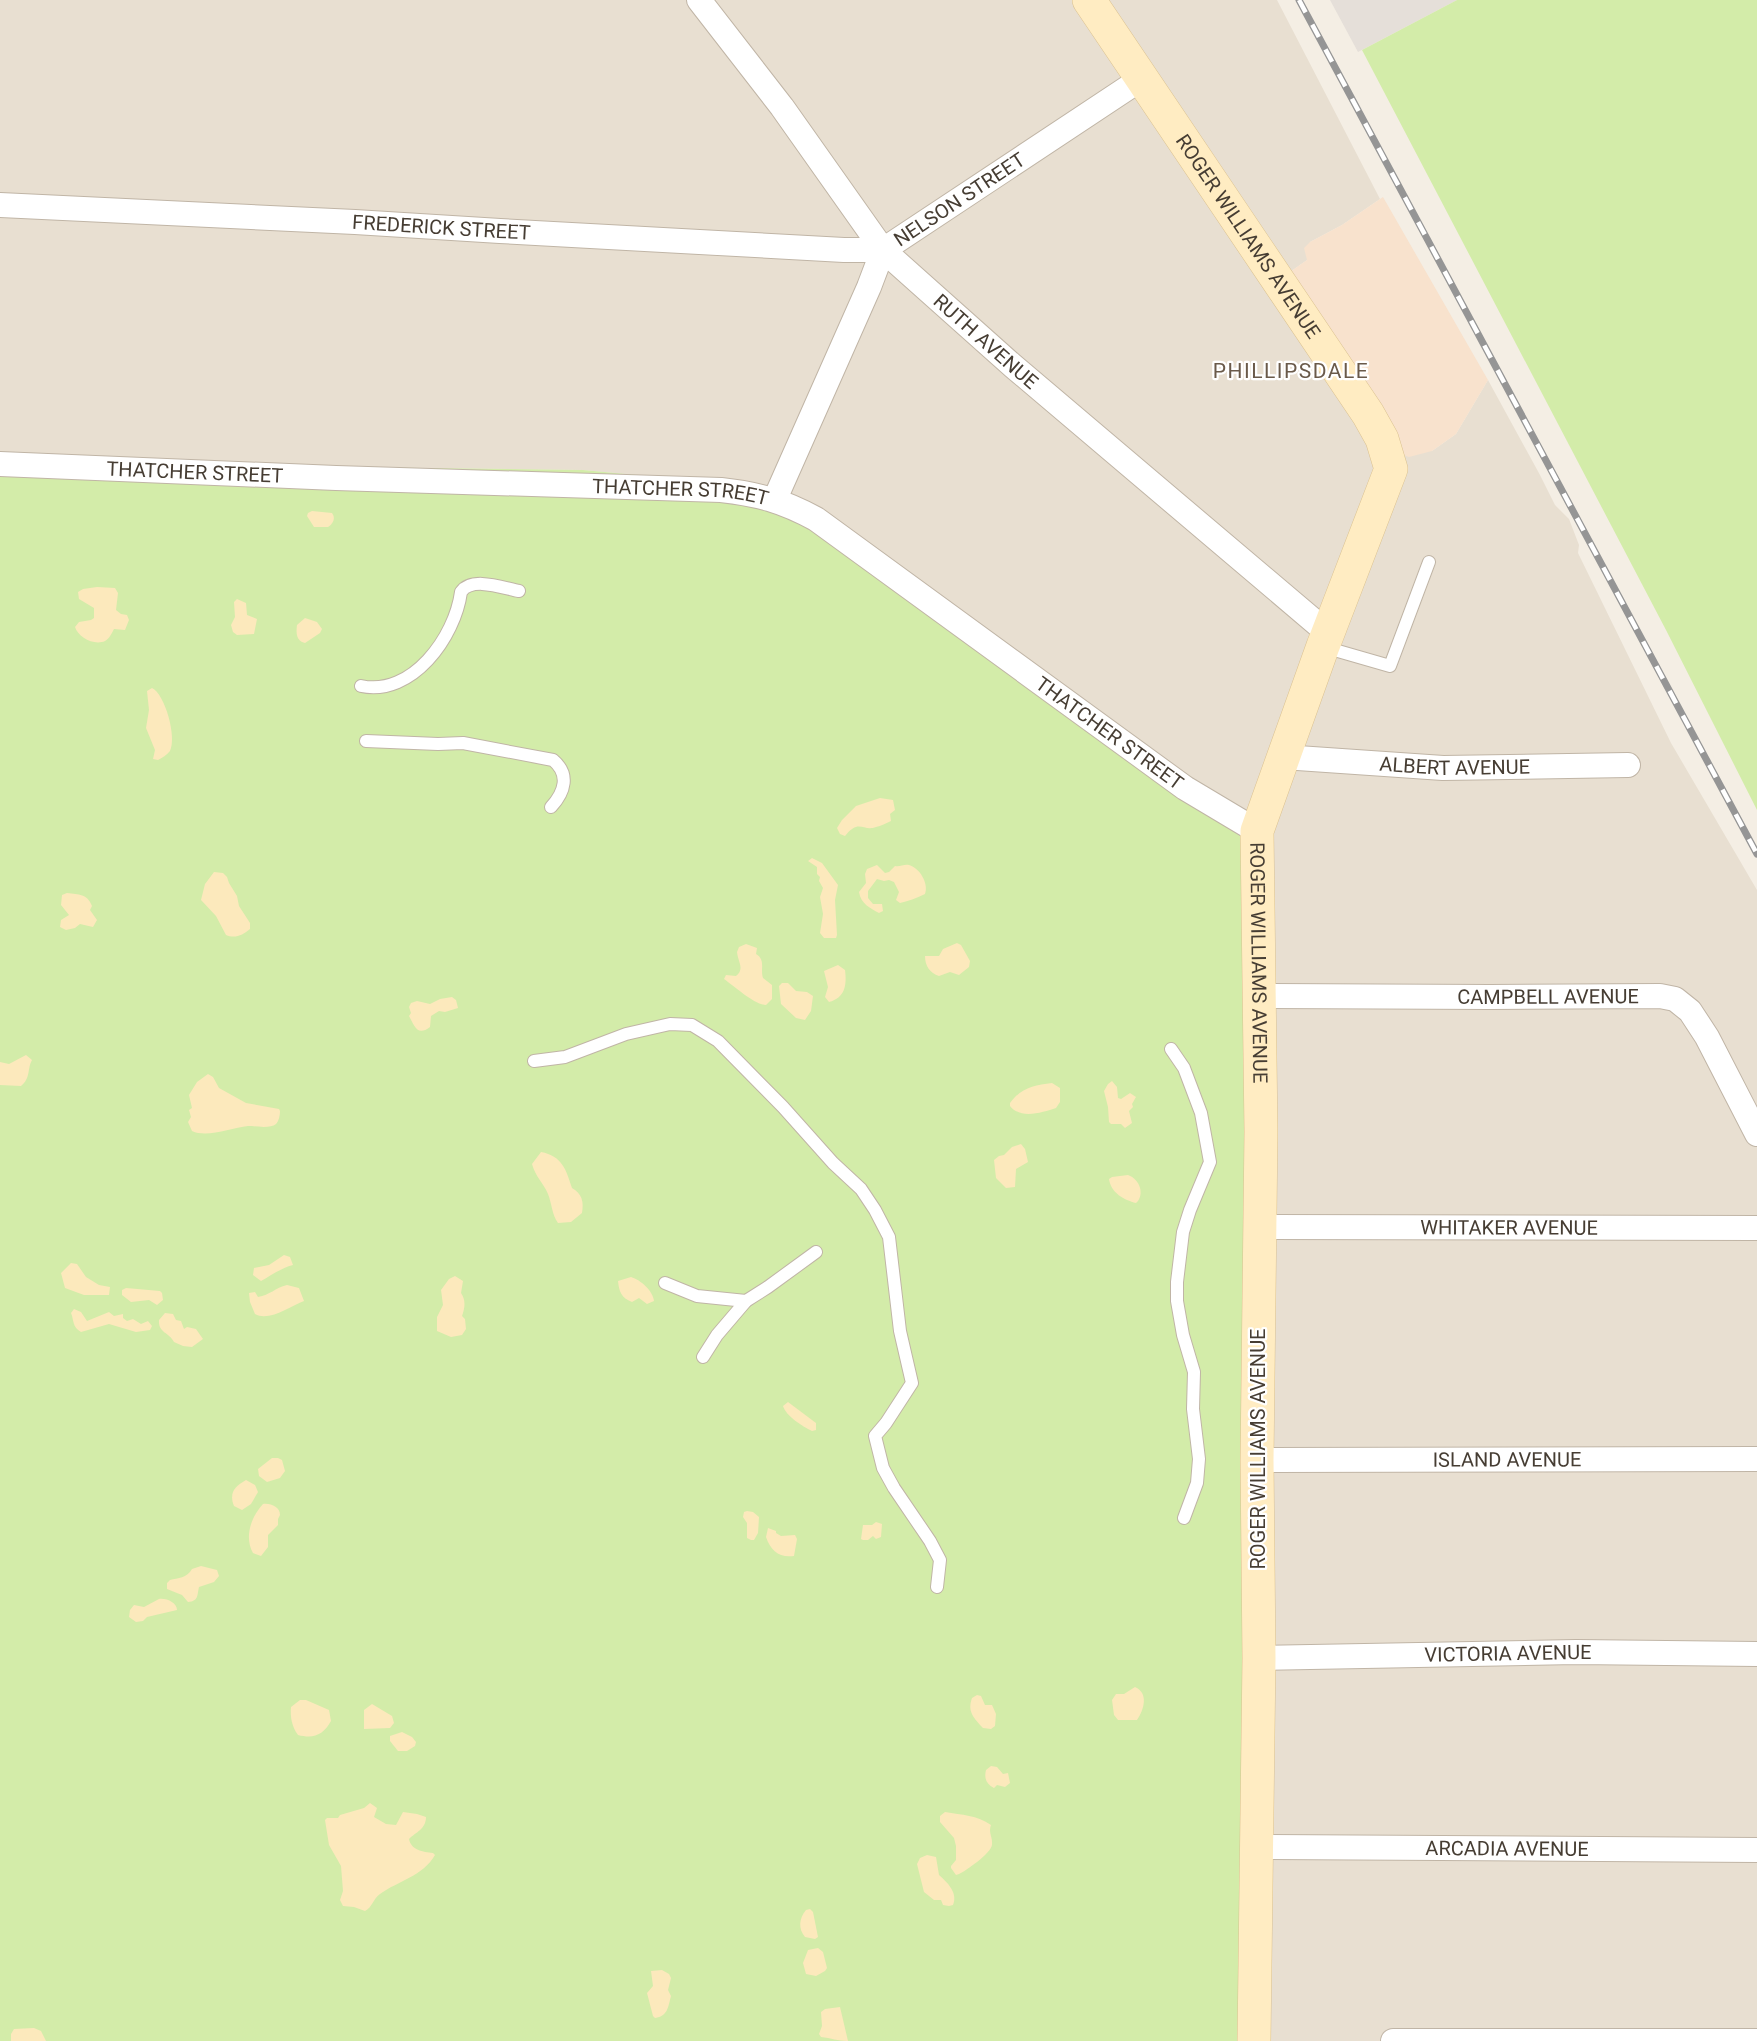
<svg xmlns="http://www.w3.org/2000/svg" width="1757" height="2041" viewBox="0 0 1757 2041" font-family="Roboto,sans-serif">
	<rect width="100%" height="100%" fill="#f4eee4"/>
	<polygon fill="#e8dfd1" points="0,0 1277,0 1380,199 1342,225 1310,242 1307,260 1280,279 1432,451 1456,434 1488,380 1540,475 1555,505 1569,519 1579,545 1578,553 1671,743 1757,890 1757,2041 1242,2041 722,483 583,470 336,467 0,458"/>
	<polygon fill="#f8e2cd" points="1383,197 1488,380 1456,434 1432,451 1409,457 1392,451 1280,279 1307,260 1304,248 1310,242 1342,225"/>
	<polygon fill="#e5dfd9" points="1330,0 1457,0 1358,52"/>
	<g fill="#d3eca9">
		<polygon points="1457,0 1757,0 1757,810 1666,630 1362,50"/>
		<polygon points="0,458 336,467 583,470 722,483 773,491 1251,825 1242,2041 0,2041"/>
	</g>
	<g fill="#fce9bc">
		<path d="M312,511l20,2c4,5 1,11 -4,14h-14l-7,-11 1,-3z"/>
		<path d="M97,587l18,1 3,5 -2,17 5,4 6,1 2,5 -4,10 -11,-1c-2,4 -5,10 -9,12 -11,5 -27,-4 -30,-14l4,-5 12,-2 3,-2v-10l-15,-9 -1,-7 5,-3z"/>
		<polygon points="237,599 246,603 247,615 257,619 254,634 237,635 233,632 231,625 235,617 234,602"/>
		<path d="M305,618l12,4 5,7 -2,4 -15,10c-9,-2 -9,-10 -8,-18z"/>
		<path d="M152,688c13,6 25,49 18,63 -3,4 -8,7 -12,9l-5,-1 2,-9 -9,-22 3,-18 -2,-19z"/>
		<path d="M880,798l13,2 2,10 -5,4 1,7c-5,2 -10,5 -15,6 -13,5 -17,-9 -31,9l-5,-2 -3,-6 5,-8 14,-14z"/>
		<polygon points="812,858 822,863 838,885 835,900 837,935 836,938 824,938 820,933 823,914 820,897 823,888 819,881 820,877 817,874 817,867 808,861"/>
		<path d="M877,865l8,8 4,-1 6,-6c5,1 9,-2 14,-1 11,3 20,19 16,29 -8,4 -16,7 -25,9l-4,-3 3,-8 -5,-10 -5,-2 -5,1 -7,-2 -9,12v7l5,6h9l1,7 -4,2c-9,-5 -18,-9 -20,-21l7,-9 -1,-9 2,-5z"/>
		<path d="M214,872l9,1 4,4 2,6 8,13 2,10 11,17v6c-7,6 -15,10 -24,6l-10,-19 -15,-16 4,-16z"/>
		<path d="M67,893c12,2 20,0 25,13l-2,4 7,10 -4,7 -13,-3 -5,4 -9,2 -6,-3 1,-7 8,-5 -8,-10 1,-10z"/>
		<path d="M957,943l4,2 9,16 -1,6 -10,8 -9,-3 -11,4c-9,-3 -14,-10 -14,-20h14l4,-7z"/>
		<path d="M746,944l11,4 -1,6c10,6 4,15 7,24l9,7v14l-6,6c-11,0 -32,-19 -42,-26l2,-4 10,1c9,-7 2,-14 1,-24l2,-5z"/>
		<path d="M838,965l7,5c2,15 0,28 -16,32l-4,-5 3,-10 -4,-16z"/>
		<polygon points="782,983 788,983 796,991 807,992 813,996 811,1011 805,1020 796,1018 781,1004 779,986"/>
		<path d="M452,997l4,3 2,8 -13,4 -6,-1 -8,5 -1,11c-13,10 -16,-2 -21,-11l2,-3 -2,-6 2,-4 6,-2 13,3 10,-5z"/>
		<path d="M26,1055l6,5c-5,9 -1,18 -11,26l-21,-1v-23l9,2z"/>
		<path d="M208,1074l5,3 6,11 27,15 33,6 1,2c0,4 -1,10 -4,13 -6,5 -21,2 -28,2 -17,2 -41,12 -56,5l-4,-9 3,-5 -2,-7 3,-2 -3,-13 8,-13z"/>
		<polygon points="1112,1081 1117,1087 1118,1098 1121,1099 1130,1093 1136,1097 1132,1104 1133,1107 1129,1111 1132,1123 1125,1128 1121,1124 1111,1124 1109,1122 1108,1107 1104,1091 1108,1084"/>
		<path d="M1052,1083l8,5v14l-4,6c-13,4 -35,12 -46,-2v-3c11,-15 24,-18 42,-20z"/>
		<polygon points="1021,1144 1025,1149 1028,1162 1016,1169 1015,1187 1006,1188 996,1178 994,1160 999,1156 1004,1155 1012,1147"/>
		<path d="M541,1152c21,4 25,17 31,36 10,6 12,13 10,25l-11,9 -13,1c-6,-8 -6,-19 -10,-29 -4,-10 -13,-18 -16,-30z"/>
		<path d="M1128,1175c12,4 17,20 8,28 -12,-3 -25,-10 -27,-24l3,-2z"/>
		<path d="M284,1255l6,2 3,8c-12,3 -21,10 -32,16l-8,-6 1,-7 15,-3z"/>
		<polygon points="71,1263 77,1264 86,1277 99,1285 110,1287 109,1295 84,1295 65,1288 61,1273"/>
		<path d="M455,1276l8,5 -2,12c5,7 4,15 1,23l3,3 1,10 -4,6 -11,2 -14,-6v-14l6,-12 -2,-15 8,-11z"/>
		<path d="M631,1277c10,3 22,14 23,24l-7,3 -8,-6 -7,4c-11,-4 -13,-11 -14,-21z"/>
		<path d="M287,1285l12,3 5,13c-13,5 -35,21 -49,13l-5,-12 -1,-9 6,-1 3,5c12,-2 17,-9 29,-12z"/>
		<polygon points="126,1288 160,1291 162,1293 163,1300 157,1305 149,1300 131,1302 122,1295 122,1290"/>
		<path d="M74,1309l7,3 6,9 22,-9 5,4 9,-2v4l4,3 6,-2 8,5 7,-3 4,5 -2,4 -14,2 -27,-8 -28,8c-9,-5 -7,-12 -10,-19z"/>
		<path d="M165,1313l8,1 3,6 5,1 3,8 3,-2 9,2 7,10 -11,8 -9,-1 -9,-4c-5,-10 -16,-9 -15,-22z"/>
		<path d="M788,1402l28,21v7l-4,1c-10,-5 -26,-15 -29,-25z"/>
		<polygon points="272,1458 278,1458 282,1460 285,1471 280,1478 267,1482 259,1476 258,1469"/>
		<path d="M246,1480l9,5 3,7 -7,12 -9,6 -8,-4c-5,-13 0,-19 12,-26z"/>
		<path d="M263,1504c8,-1 17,3 17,11l-2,4v6l-10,10v12l-7,9 -8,-3c-9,-16 -2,-36 10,-49z"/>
		<polygon points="747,1511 753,1512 759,1517 758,1533 754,1540 751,1540 747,1538 747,1523 743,1517 744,1512"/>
		<polygon points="876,1522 882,1524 881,1537 876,1539 873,1536 868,1540 863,1540 861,1539 863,1525 872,1525"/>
		<path d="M768,1528l8,3v2l5,3 14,-1 2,4 -3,17c-15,2 -23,-5 -28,-19z"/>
		<path d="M201,1566l16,4 2,6 -5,6 -15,5c-2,8 0,14 -11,15l-6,-7 -15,-6v-6l3,-3c8,-2 17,-2 22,-11z"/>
		<path d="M159,1599c8,-1 18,4 18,11l-30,7 -4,4 -7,1 -7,-5 1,-7 4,-5 10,2z"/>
		<path d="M1135,1687c14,6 9,23 2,33h-19l-4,-5 -2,-15 4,-6h8z"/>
		<path d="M977,1695l4,1 4,9h7l4,9 -1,12 -4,3 -8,-1c-9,-10 -16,-16 -11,-30z"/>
		<path d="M300,1700h6l23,10 2,11c-8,14 -17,18 -33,14 -6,-8 -8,-18 -7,-28z"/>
		<polygon points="372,1704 392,1716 394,1723 390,1728 364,1729 364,1710"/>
		<polygon points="402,1732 412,1737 416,1742 415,1746 407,1751 398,1751 390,1741 390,1736"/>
		<path d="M991,1766l6,1 6,7 5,-1 2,10 -5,4 -8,-2 -3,3c-8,-4 -10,-10 -8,-18z"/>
		<path d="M370,1803l7,5 -3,9 12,7 10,1 7,-13 14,2 9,3c0,12 -10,15 -17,22 2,11 14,13 24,14l2,2c-12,21 -37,26 -55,39 -7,5 -8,14 -15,17l-11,-4 -11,-1 -3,-6 3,-9 -2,-25 -12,-21 -4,-25 2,-2h11l2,-3 24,-7z"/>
		<path d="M945,1812c17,3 32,3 46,13 -3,8 2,12 1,20 -1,8 -26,26 -33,29l-3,1 -5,-7v-2l5,-6v-14l-2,-8 -14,-16v-6z"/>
		<path d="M927,1855l9,2 3,18c9,8 19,18 14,30l-4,1 -6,-1 -2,-5h-7l-10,-8 -7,-28 3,-6z"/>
		<path d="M810,1909l3,3 5,25 -3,2 -10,-2c-7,-8 -6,-19 1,-27z"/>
		<polygon points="818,1948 823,1952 827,1968 825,1971 816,1976 806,1974 803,1963 808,1950"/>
		<path d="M662,1970l7,4 2,4 -3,12 3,6c-3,11 -3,20 -16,22l-2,-2 -6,-23 6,-7 -2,-15z"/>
		<path d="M840,2007l8,34c-10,0 -17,-3 -27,-4l-2,-3 3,-8 -1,-14 4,-3z"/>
		<polygon points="34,2028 41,2031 46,2041 11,2041 11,2034 14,2029"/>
	</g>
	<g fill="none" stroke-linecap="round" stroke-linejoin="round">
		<g stroke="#c0b5a6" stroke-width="14">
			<g id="lane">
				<polyline points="1324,647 1390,666 1429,562"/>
				<path d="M361,686c51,11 94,-49 100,-94 11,-16 42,-4 58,-1"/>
				<path d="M366,741l72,3 25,-1 90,17c17,14 12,32 -2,47"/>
				<polyline points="1171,1049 1184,1068 1201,1113 1210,1162 1190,1210 1183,1232 1177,1282 1177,1301 1183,1335 1194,1372 1193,1409 1199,1459 1197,1483 1184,1518"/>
				<polyline points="534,1061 565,1057 626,1034 670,1024 692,1025 718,1041 783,1107 833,1163 861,1189 875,1210 889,1237 900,1331 912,1383 886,1423 875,1436 883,1468 894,1488 930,1541 940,1560 937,1587"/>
				<polyline points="665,1283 697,1296 746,1301"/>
				<polyline points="703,1357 717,1335 746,1301 768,1287 816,1252"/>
			</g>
		</g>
		<g stroke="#c0b5a6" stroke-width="26">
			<g id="street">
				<path id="s1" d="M699,0l83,107 101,143 130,116 315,267"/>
				<path id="s2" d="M0,205l355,17 145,9 344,19h39"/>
				<path id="s3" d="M0,464l336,14 385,12c37,4 62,11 95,29l369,269 72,43"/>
				<path id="s4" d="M775,499l94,-212 14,-37 258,-171"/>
				<path id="s5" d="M1283,757l160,11 185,-3"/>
				<path id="s6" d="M1260,996l230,1 170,-1 15,3 15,12 17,26 50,97"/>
				<path id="s7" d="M1260,1227l497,1"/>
				<path id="s8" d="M1257,1460l500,-1"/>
				<path id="s9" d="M1259,1658l317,-6 181,2"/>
				<path id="s10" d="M1257,1847l500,3"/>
				<polyline points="1393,2041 1757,2041"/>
			</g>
		</g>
		<g stroke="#dbc291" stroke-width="34">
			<g id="secondary">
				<path id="s11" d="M1089,0l279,414 14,25 9,30 -68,177 -66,185 4,301 -4,328 2,198 -5,383"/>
			</g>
		</g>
		<use href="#lane" stroke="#fff" stroke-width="12"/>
		<use href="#street" stroke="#fff" stroke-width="24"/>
		<use href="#secondary" stroke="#ffecc2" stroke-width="33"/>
		<g stroke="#959595" stroke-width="7">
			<polyline id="rail" points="1299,0 1757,854"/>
		</g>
		<use href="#rail" stroke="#fff" stroke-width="4.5" stroke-dasharray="14" stroke-linecap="butt"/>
	</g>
	<g text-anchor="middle" stroke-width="4.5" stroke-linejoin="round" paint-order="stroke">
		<g font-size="20" fill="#463d33" stroke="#fff">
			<text dy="7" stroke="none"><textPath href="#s4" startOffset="363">NELSON STREET</textPath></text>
			<text dy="7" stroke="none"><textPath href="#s2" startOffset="442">FREDERICK STREET</textPath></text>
			<text dy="7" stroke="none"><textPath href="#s11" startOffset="285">ROGER WILLIAMS AVENUE</textPath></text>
			<text dy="7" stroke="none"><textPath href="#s1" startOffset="448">RUTH AVENUE</textPath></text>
			<text dy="7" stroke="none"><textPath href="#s3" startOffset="195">THATCHER STREET</textPath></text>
			<text dy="7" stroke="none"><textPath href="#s3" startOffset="681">THATCHER STREET</textPath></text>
			<text dy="7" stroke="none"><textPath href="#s3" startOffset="1185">THATCHER STREET</textPath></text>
			<text dy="7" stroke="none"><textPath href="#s5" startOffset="172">ALBERT AVENUE</textPath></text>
			<text dy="7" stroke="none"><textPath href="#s11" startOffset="1077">ROGER WILLIAMS AVENUE</textPath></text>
			<text dy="7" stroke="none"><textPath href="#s6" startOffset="288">CAMPBELL AVENUE</textPath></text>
			<text dy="7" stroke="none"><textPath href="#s7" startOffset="249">WHITAKER AVENUE</textPath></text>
			<text transform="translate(1258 1449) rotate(-90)" y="7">ROGER WILLIAMS AVENUE</text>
			<text dy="7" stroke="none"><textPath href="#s8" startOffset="250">ISLAND AVENUE</textPath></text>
			<text dy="7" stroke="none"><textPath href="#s9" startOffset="249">VICTORIA AVENUE</textPath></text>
			<text dy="7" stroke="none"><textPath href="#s10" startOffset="250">ARCADIA AVENUE</textPath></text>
		</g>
		<g font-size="21" letter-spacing="1.5" fill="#6a5a4a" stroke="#fff">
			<text x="1291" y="378">PHILLIPSDALE</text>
		</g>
	</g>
</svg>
